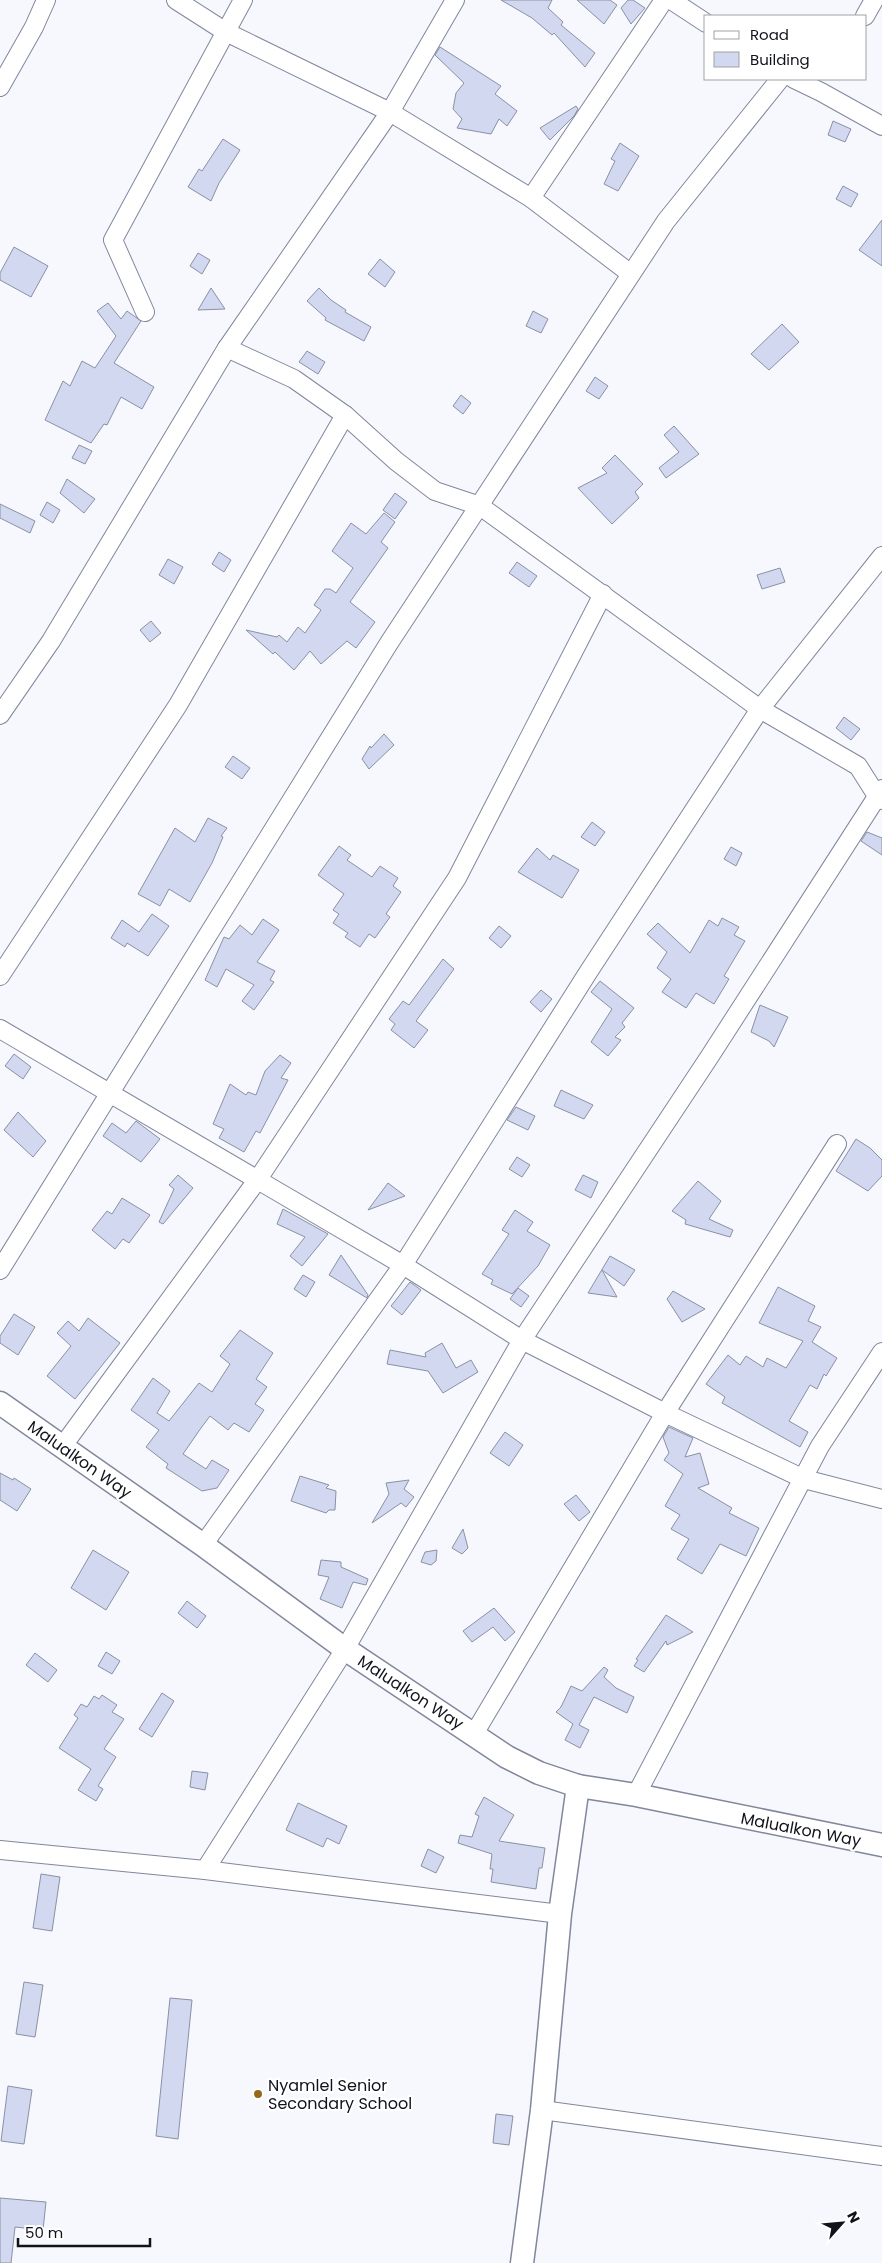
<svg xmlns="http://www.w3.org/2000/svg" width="882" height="2263" viewBox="0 0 882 2263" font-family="Poppins,sans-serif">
	<rect width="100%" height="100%" fill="#f7f8fd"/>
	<g fill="#d1d8ef" stroke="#8a91a5">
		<polygon points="501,0 552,0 548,8 563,22 561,25 595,53 585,67 554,33 552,35 532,18"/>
		<polygon points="577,0 610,0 617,5 604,24"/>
		<polygon points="628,0 633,0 645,8 631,24 621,8"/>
		<polygon points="440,47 501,86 495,94 517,111 507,126 499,119 491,134 457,128 462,119 453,109 456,93 464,83 435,55"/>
		<polygon points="576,106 578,109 574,116 550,140 540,128"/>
		<polygon points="833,121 851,129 845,142 828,135"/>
		<polygon points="223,139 240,150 219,183 211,201 188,187 199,169 202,171"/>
		<polygon points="620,143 639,156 618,191 604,184 615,161 611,159"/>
		<polygon points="843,186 858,194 851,207 836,199"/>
		<polygon points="882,220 882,266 859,250"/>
		<polygon points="14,247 48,266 31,297 0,280 0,273"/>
		<polygon points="198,253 210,260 202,274 190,266"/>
		<polygon points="380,259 395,272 385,287 368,274"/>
		<polygon points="211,288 225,309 198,310"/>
		<polygon points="319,288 331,300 346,310 345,312 371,327 364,341 325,320 326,318 307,301"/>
		<polygon points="108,303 121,319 127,311 141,321 114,363 154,387 142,409 121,397 107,425 104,424 91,443 45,420 63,381 70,386 82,361 95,368 116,336 97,311"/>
		<polygon points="533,311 548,319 541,333 526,326"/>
		<polygon points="782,324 799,342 769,370 751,354"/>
		<polygon points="307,351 325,362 318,374 299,362"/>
		<polygon points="595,377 608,386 599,399 586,391"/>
		<polygon points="461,395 471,403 463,414 453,406"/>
		<polygon points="674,426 699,454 666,478 659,468 679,452 664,435"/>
		<polygon points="79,445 92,451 85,464 72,458"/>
		<polygon points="615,455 643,484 635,492 639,498 612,524 578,488 607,473 602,468"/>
		<polygon points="67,479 95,499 84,513 60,493"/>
		<polygon points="395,493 407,502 395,519 383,510"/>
		<polygon points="47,502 60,510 53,523 40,515"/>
		<polygon points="0,504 35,521 30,533 0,518"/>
		<polygon points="384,513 395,522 381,542 388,548 350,602 375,622 356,648 347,641 321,664 310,651 294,670 275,652 273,654 246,630 277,637 279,635 287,642 298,627 305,633 321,610 314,605 325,589 330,589 336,593 353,568 332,551 351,523 366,534"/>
		<polygon points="219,552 231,560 224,572 212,564"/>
		<polygon points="168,559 183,567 174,584 159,575"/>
		<polygon points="517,562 537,576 529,587 509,573"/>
		<polygon points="780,568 785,582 762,589 757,575"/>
		<polygon points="151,621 161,633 150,642 140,630"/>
		<polygon points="844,717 860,729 851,740 836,728"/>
		<polygon points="384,734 394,745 369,769 362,759 370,746 371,748"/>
		<polygon points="233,756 250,768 242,779 225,767"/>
		<polygon points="208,818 227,828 221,836 223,837 212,863 190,902 169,889 160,906 138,894 175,828 195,842"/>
		<polygon points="592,822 605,832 595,846 581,837"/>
		<polygon points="867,832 882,838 882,855 861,841"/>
		<polygon points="339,846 351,855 347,860 372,877 380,866 398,878 393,886 401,892 386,914 390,917 375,938 369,934 360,947 345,937 348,933 333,923 339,914 333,910 344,894 318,875"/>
		<polygon points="731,847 742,853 736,866 724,859"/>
		<polygon points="537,848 550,860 553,855 579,870 562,898 518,872"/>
		<polygon points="152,914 169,926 148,956 127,943 125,947 111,938 122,920 139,932"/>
		<polygon points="722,918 739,927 734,935 745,941 724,976 729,979 714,1004 696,993 686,1008 662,992 671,979 657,968 667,952 647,934 658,923 690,953 709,920 718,926"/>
		<polygon points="263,919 279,930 257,962 275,971 270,980 274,982 254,1010 242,1001 254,985 226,969 217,987 205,980 224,937 229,939 240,925 252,935"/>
		<polygon points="499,926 511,936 501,948 489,938"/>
		<polygon points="443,959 454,969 416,1021 428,1030 414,1048 391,1030 395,1024 389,1019 403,1001 409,1005"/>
		<polygon points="600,981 634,1008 622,1023 625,1027 615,1037 621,1040 608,1056 591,1042 612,1009 591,992"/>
		<polygon points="541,990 552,999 541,1012 530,1002"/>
		<polygon points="760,1005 788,1017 774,1047 769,1041 751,1032"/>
		<polygon points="14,1054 31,1067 23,1079 5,1066"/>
		<polygon points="280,1055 291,1063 281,1078 288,1080 260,1133 256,1131 244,1152 219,1138 224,1129 213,1124 230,1084 246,1095 248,1092 256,1095 265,1071"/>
		<polygon points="561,1090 593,1105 584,1119 554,1106"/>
		<polygon points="516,1107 535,1116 528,1130 507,1120"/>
		<polygon points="18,1112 46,1141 33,1157 4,1130"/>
		<polygon points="136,1121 160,1139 141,1162 103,1136 112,1123 126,1133"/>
		<polygon points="856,1139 870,1148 882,1160 882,1176 868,1191 836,1171"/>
		<polygon points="517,1157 530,1165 522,1177 509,1169"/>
		<polygon points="178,1175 193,1188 163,1224 159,1222 174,1189 169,1185"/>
		<polygon points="583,1175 598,1182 591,1198 575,1190"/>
		<polygon points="698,1181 721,1201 709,1219 733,1230 730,1237 685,1224 686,1220 672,1211"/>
		<polygon points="388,1183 405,1196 368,1210"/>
		<polygon points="122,1198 150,1215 129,1243 123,1239 115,1249 92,1230 107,1211 112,1214"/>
		<polygon points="283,1209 328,1234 302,1266 290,1256 305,1237 277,1224"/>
		<polygon points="515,1210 533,1222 527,1231 550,1245 538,1266 512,1294 491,1284 493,1280 482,1274 509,1234 502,1230"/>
		<polygon points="341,1255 368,1295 367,1298 329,1275"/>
		<polygon points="610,1256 635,1270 624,1286 602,1270 617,1297 588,1293"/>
		<polygon points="303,1275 315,1282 306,1297 294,1289"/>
		<polygon points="410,1282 421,1290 402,1315 391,1306"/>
		<polygon points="778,1287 815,1306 808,1321 821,1327 812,1342 837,1358 826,1376 824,1374 817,1389 810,1385 789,1421 808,1432 800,1447 722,1403 725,1397 706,1384 728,1355 740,1365 746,1356 763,1367 767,1358 786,1368 803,1341 759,1323"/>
		<polygon points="518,1288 529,1296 521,1307 510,1299"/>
		<polygon points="673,1291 705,1309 682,1322 667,1299"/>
		<polygon points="14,1314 35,1327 18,1355 0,1343 0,1336"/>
		<polygon points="88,1318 120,1343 75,1399 47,1376 71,1346 57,1333 68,1321 79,1331"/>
		<polygon points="240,1330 273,1353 256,1379 267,1387 255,1404 264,1410 249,1432 234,1423 228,1430 210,1416 201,1428 183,1454 206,1469 212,1460 229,1470 217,1488 202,1491 166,1468 168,1464 146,1447 159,1430 131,1410 153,1378 170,1391 157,1413 169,1421 199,1383 212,1392 230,1364 220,1356"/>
		<polygon points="442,1343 456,1368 471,1360 478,1372 443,1393 428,1371 387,1364 390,1350 426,1357 425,1353"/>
		<polygon points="669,1427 693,1438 685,1457 700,1453 709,1484 698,1488 732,1508 729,1513 759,1528 746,1556 720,1544 702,1574 677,1559 689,1539 671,1529 680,1515 665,1506 683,1474 664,1460 669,1453 663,1437"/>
		<polygon points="505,1432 523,1445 509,1466 490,1453"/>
		<polygon points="0,1473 13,1480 14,1478 31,1489 17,1511 0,1500"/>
		<polygon points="300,1476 329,1485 326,1488 336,1491 335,1510 329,1510 326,1513 291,1501"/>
		<polygon points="409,1480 404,1489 414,1497 406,1507 401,1503 372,1523 389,1494 386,1483"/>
		<polygon points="576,1495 590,1512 579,1521 564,1504"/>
		<polygon points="463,1529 468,1548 462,1554 452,1548"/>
		<polygon points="93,1550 129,1572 106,1610 71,1588"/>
		<polygon points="437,1550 436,1561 431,1565 421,1562 425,1552"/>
		<polygon points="321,1560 341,1562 341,1567 368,1579 366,1585 353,1582 342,1608 320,1599 329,1577 318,1575"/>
		<polygon points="187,1601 206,1616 197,1628 178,1613"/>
		<polygon points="494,1608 515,1632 505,1641 493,1627 472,1642 463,1631"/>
		<polygon points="666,1615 693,1632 667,1645 666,1641 644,1672 634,1666 638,1660 636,1659"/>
		<polygon points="106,1652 120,1661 112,1674 98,1666"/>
		<polygon points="35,1653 57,1670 48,1682 26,1665"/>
		<polygon points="604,1667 608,1670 604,1677 616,1688 634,1697 627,1713 594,1697 579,1725 589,1730 580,1748 565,1740 573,1724 556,1712 561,1707 571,1686 582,1691"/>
		<polygon points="162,1693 174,1701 152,1737 139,1729"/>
		<polygon points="102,1695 117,1705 112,1712 124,1719 104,1749 116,1757 98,1786 103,1789 96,1801 78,1790 91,1769 59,1748 78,1718 74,1715 81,1704 87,1707 94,1696 99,1699"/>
		<polygon points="192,1771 208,1773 205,1790 190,1787"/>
		<polygon points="484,1797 514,1815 499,1841 545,1848 542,1868 539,1868 536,1889 491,1882 493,1869 490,1869 492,1854 458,1843 460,1835 472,1837 479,1816 475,1814"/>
		<polygon points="298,1803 347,1826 339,1844 327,1838 323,1847 286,1830"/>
		<polygon points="428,1849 444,1857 436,1873 421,1866"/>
		<polygon points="41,1874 60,1877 52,1931 33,1928"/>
		<polygon points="24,1982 43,1985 35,2037 16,2034"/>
		<polygon points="170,1998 192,2000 178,2139 156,2136"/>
		<polygon points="8,2086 32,2090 24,2144 1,2141"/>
		<polygon points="496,2114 513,2116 509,2145 493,2143"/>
		<polygon points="0,2198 46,2202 43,2230 15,2227 11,2263 0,2263"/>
	</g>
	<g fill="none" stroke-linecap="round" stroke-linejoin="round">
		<g stroke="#81879c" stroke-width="20">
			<g id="minor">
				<polyline points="176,0 226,32 390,112 531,198 631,274"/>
				<polyline points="671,0 706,23"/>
				<polyline points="865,16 874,0"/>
				<polyline points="794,79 821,92 882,126"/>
				<polyline points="0,87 34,27 46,0"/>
				<polyline points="531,198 664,0"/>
				<polyline points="145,312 113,240 243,0"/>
				<polyline points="227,348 294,379 345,415 396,461 435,491 480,506 760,709 858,766 877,796 882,800"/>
				<polyline points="0,715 51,641 227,348 390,112 455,0"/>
				<polyline points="0,976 178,705 345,415"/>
				<polyline points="0,1029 403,1265 522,1340 665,1413 804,1479 882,1499"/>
				<polyline points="0,1270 389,643 666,221 780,79"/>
				<polyline points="62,1447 258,1179 457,878 603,594"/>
				<polyline points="203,1545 403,1265 589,971 760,709 882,556"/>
				<polyline points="474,1734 665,1413 837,1144"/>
				<polyline points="636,1795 820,1446 882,1352"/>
				<polyline points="0,1850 205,1870 560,1914"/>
				<polyline points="205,1870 345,1649 522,1340 710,1056 882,789"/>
				<polyline points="542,2110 882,2156"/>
			</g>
		</g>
		<g stroke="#81879c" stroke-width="25">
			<g id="major">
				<polyline points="0,1403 203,1545 345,1649 507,1757 539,1773 578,1786 636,1795 882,1845"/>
				<polyline points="522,2263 542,2110 560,1914 578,1786"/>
			</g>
		</g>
		<use href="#minor" stroke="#fff" stroke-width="18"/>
		<use href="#major" stroke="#fff" stroke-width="22"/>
	</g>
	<circle fill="#98681a" stroke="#fff" stroke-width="2" cx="258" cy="2094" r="5"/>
	<g text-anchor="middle" stroke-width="4.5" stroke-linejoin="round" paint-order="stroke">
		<g font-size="16" fill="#11131b" stroke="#fff">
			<text transform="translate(80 1459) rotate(35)" y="6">Malualkon Way</text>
			<text transform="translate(411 1692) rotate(33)" y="6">Malualkon Way</text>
			<text transform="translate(801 1829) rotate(11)" y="6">Malualkon Way</text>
		</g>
		<g font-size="16" fill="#11131b" stroke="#fff" text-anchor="start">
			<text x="268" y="2091">Nyamlel Senior<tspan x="268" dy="18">Secondary School</tspan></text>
		</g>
	</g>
	<rect x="704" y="15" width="162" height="65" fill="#ffffff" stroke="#a0a1a4"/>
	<rect x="714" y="31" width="25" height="8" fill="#ffffff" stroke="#a0a1a4"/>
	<text x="750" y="40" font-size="15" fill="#11131b">Road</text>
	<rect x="714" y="52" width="25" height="15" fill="#d1d8ef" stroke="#a0a1a4"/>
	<text x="750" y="65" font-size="15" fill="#11131b">Building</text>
	<g transform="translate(842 2223) rotate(63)" stroke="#ffffff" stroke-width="4" paint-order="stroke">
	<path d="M0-4L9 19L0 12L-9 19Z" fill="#11131b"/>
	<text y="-8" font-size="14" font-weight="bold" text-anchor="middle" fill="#11131b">N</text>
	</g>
	<path d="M18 2238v8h132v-8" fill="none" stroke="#11131b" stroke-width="2.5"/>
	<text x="25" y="2238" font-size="15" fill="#11131b" stroke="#ffffff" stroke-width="4" paint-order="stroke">50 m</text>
</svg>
